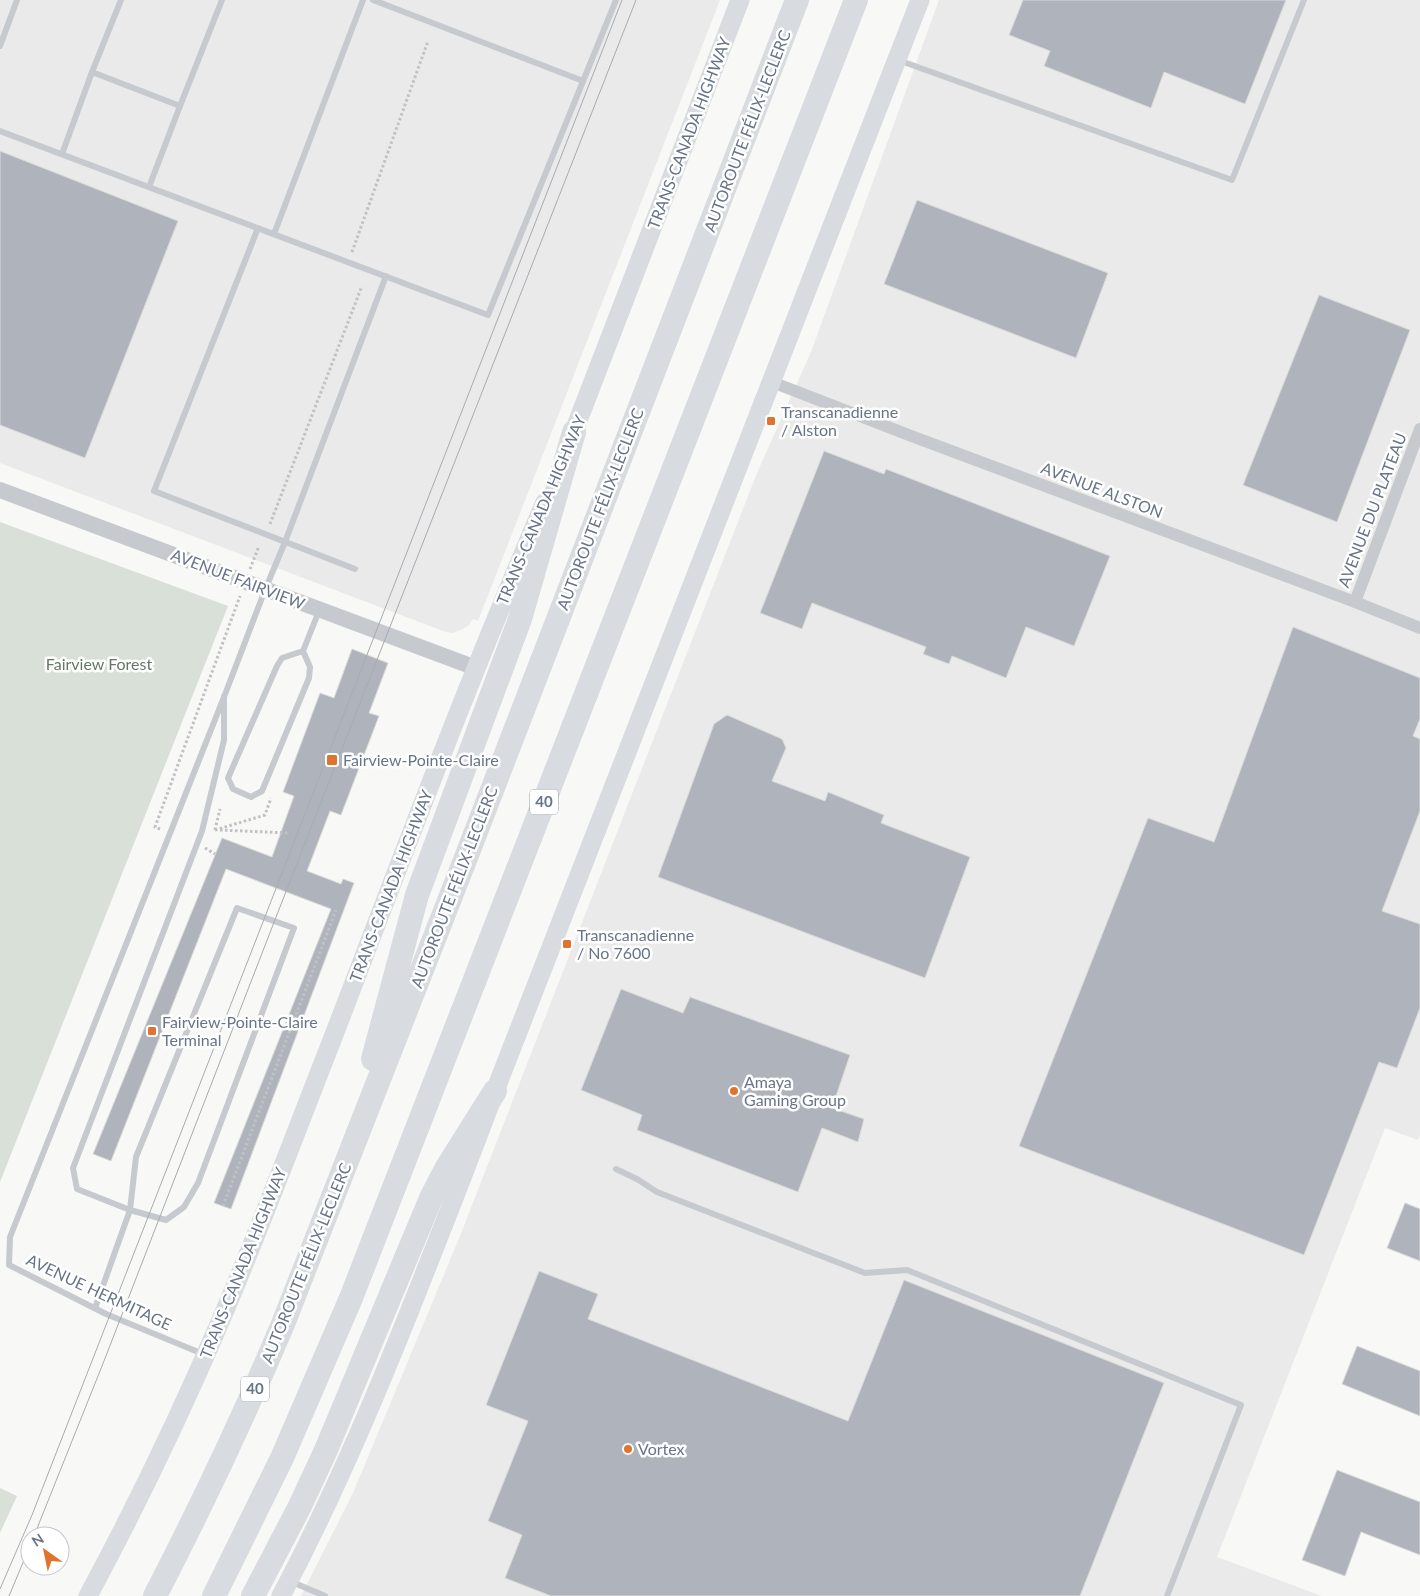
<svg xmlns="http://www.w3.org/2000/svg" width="1420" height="1596" viewBox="0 0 1420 1596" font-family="Lato,sans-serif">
	<rect width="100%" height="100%" fill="#f8f9f6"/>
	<g fill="#e9eae9">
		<polygon points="0,0 720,0 478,621 473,619 468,626 461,630 452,633 443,631 0,463"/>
		<polygon points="939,0 1420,0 1420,1135 1418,1140 1385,1128 1217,1557 1322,1596 301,1596 353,1493 460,1236 757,473 811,352"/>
	</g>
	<g fill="#d9e0d7">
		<polygon points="0,522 228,606 0,1182"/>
		<polygon points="0,1488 17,1496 0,1533"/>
	</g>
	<g fill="#afb4bc" stroke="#dadad8">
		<polygon points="1023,0 1286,0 1245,104 1164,72 1151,108 1044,66 1050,51 1009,35"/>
		<polygon points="0,151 178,221 85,458 0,425"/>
		<polygon points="917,200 1108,273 1076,358 884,284"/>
		<polygon points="1319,295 1410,330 1337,522 1243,485"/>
		<polygon points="824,451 884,474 886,469 1110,556 1074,646 1026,627 1006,678 952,656 949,664 923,654 926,647 812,603 802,629 760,613"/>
		<polygon points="1293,627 1420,678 1420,719 1413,736 1420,739 1420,811 1382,911 1420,924 1420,1008 1397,1068 1379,1062 1304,1255 1019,1146 1148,818 1214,842"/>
		<polygon points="352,649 388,663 369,713 379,716 341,815 330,811 307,871 341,884 343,879 354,883 231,1209 214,1203 331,909 226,869 111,1161 93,1154 222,838 272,857 294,796 283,792 320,693 334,698"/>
		<polygon points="727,715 782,739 786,748 772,781 825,801 828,792 884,815 881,823 970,857 925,978 658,877 714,724"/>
		<polygon points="621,989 683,1013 690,997 850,1055 832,1108 864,1119 858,1142 822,1128 798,1192 637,1130 642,1115 581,1090"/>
		<polygon points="1405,1203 1420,1209 1420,1261 1387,1248"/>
		<polygon points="539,1271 598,1294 588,1319 848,1421 904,1280 1164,1383 1080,1596 551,1596 505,1578 522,1535 488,1521 528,1421 486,1405"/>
		<polygon points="1357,1346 1420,1371 1420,1416 1342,1384"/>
		<polygon points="1337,1470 1420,1502 1420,1555 1361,1532 1345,1576 1302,1560"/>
	</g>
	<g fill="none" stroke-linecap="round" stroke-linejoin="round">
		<g stroke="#c0c1c4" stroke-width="3" stroke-dasharray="2.5 2.5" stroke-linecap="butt">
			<polyline points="352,252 428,41"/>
			<polyline points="270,524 362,286"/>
			<polyline points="250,569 259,546"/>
			<polyline points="160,829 155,827 240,596"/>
			<polyline points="215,830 265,815 271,798"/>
			<polyline points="215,830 220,809"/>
			<polyline points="220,830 289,833"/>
			<polyline points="205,848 215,854"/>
			<polyline points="223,1206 336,910"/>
		</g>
		<g stroke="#c6c9cd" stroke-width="6">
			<polyline points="121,0 92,72 180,106 222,0"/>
			<polyline points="373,0 583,81"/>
			<polyline points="0,46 17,0"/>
			<polyline points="898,60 1232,180 1304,0"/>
			<polyline points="0,131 488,315 616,0"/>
			<polyline points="62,154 92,72"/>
			<polyline points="149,187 180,106"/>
			<polyline points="258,228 154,491 355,569"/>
			<polyline points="274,234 363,0"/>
			<polyline points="303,651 282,658 277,666 228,778 233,789 251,797 262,791 309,678 310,667 303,651 319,611"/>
			<polyline points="616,1169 637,1179 657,1192 865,1273 907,1270 1241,1405 1167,1596"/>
			<polyline points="95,1308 130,1210 136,1157 237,908 294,928 198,1183 184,1207 166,1220 130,1210 77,1189 73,1168 202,831 224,740 224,697"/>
			<polyline points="203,1354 106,1314 9,1265 10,1237 224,697 265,590 285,542 386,276"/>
			<polyline points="292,1582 325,1596"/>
		</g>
		<g stroke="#c6c9cd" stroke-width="12">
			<polyline points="772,382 914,437 1355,602 1420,628"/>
			<polyline points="1355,602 1420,429"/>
		</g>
		<polyline stroke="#c6c9cd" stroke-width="16" points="0,490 476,668"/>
		<g stroke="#d8dbdf" stroke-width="19">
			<polyline points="569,444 740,0"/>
			<path d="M88,1596c48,-89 92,-181 132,-274 40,-93 75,-188 112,-282 69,-180 137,-361 213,-538"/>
			<path d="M281,1596c56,-106 102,-217 146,-329 23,-58 46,-117 68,-176l425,-1091"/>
		</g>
		<g stroke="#d8dbdf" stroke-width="24">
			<polyline points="373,1059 417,895 520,619 574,432"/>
			<path d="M155,1596c46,-89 89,-180 128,-272l184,-469 330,-855"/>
			<polyline points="214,1596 282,1458 351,1298 856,0"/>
			<polyline points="253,1596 299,1508 326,1450 431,1198 446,1169 495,1091"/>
		</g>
		<g stroke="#a7abb2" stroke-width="1">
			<polyline points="34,1536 104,1361 278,912 636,0"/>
			<polyline points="0,1589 32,1515 622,0"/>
			<polyline points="9,1596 30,1546"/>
		</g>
	</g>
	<g fill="#e0732e" stroke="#fff" stroke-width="2">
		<rect x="766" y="416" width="10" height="10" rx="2.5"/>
		<rect x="326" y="754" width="12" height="12" rx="2.5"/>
		<rect x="562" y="939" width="10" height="10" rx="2.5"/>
		<rect x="147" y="1026" width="10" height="10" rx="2.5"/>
		<circle cx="734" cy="1091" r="5"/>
		<circle cx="628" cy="1449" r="5"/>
	</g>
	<g text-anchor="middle" stroke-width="5" stroke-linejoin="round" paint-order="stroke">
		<g fill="#fff" stroke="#959eab" stroke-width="1">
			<rect x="530" y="789.5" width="28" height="25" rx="4"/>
			<rect x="241" y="1376.5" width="28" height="25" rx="4"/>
		</g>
		<g font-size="15" font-weight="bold" fill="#687487">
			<text x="544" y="807">40</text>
			<text x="255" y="1394">40</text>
		</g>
		<g font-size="16" fill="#687487" stroke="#fff">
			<text transform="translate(747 131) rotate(-69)" y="6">AUTOROUTE FÉLIX-LECLERC</text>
			<text transform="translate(689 133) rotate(-69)" y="6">TRANS-CANADA HIGHWAY</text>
			<text transform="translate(1102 490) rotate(21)" y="6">AVENUE ALSTON</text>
			<text transform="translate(600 509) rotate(-69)" y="6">AUTOROUTE FÉLIX-LECLERC</text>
			<text transform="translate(541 510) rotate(-67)" y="6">TRANS-CANADA HIGHWAY</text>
			<text transform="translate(1372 510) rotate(-69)" y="6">AVENUE DU PLATEAU</text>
			<text transform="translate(238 579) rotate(21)" y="6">AVENUE FAIRVIEW</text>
			<text transform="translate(391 886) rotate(-69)" y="6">TRANS-CANADA HIGHWAY</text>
			<text transform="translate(454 887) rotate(-69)" y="6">AUTOROUTE FÉLIX-LECLERC</text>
			<text transform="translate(243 1263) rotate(-68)" y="6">TRANS-CANADA HIGHWAY</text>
			<text transform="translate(306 1263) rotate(-68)" y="6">AUTOROUTE FÉLIX-LECLERC</text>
			<text transform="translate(99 1292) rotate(25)" y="6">AVENUE HERMITAGE</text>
		</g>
		<g font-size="16" fill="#687487" stroke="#fff" text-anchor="start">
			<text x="781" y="418">Transcanadienne<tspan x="781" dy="18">/ Alston</tspan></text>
			<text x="343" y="766">Fairview-Pointe-Claire</text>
			<text x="577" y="941">Transcanadienne<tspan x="577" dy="18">/ No 7600</tspan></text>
			<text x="162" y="1028">Fairview-Pointe-Claire<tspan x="162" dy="18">Terminal</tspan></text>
			<text x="744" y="1088">Amaya<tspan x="744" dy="18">Gaming Group</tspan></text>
			<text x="638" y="1455">Vortex</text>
		</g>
		<g font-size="16" fill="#647963" stroke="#fff">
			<text x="99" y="670">Fairview Forest</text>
		</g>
	</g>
	<g transform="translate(45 1551) rotate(327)"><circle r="24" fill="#ffffff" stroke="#c3c7cf"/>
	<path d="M0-4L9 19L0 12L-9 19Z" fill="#e0732e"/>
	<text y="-8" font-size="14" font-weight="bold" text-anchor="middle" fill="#687487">N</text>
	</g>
</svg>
